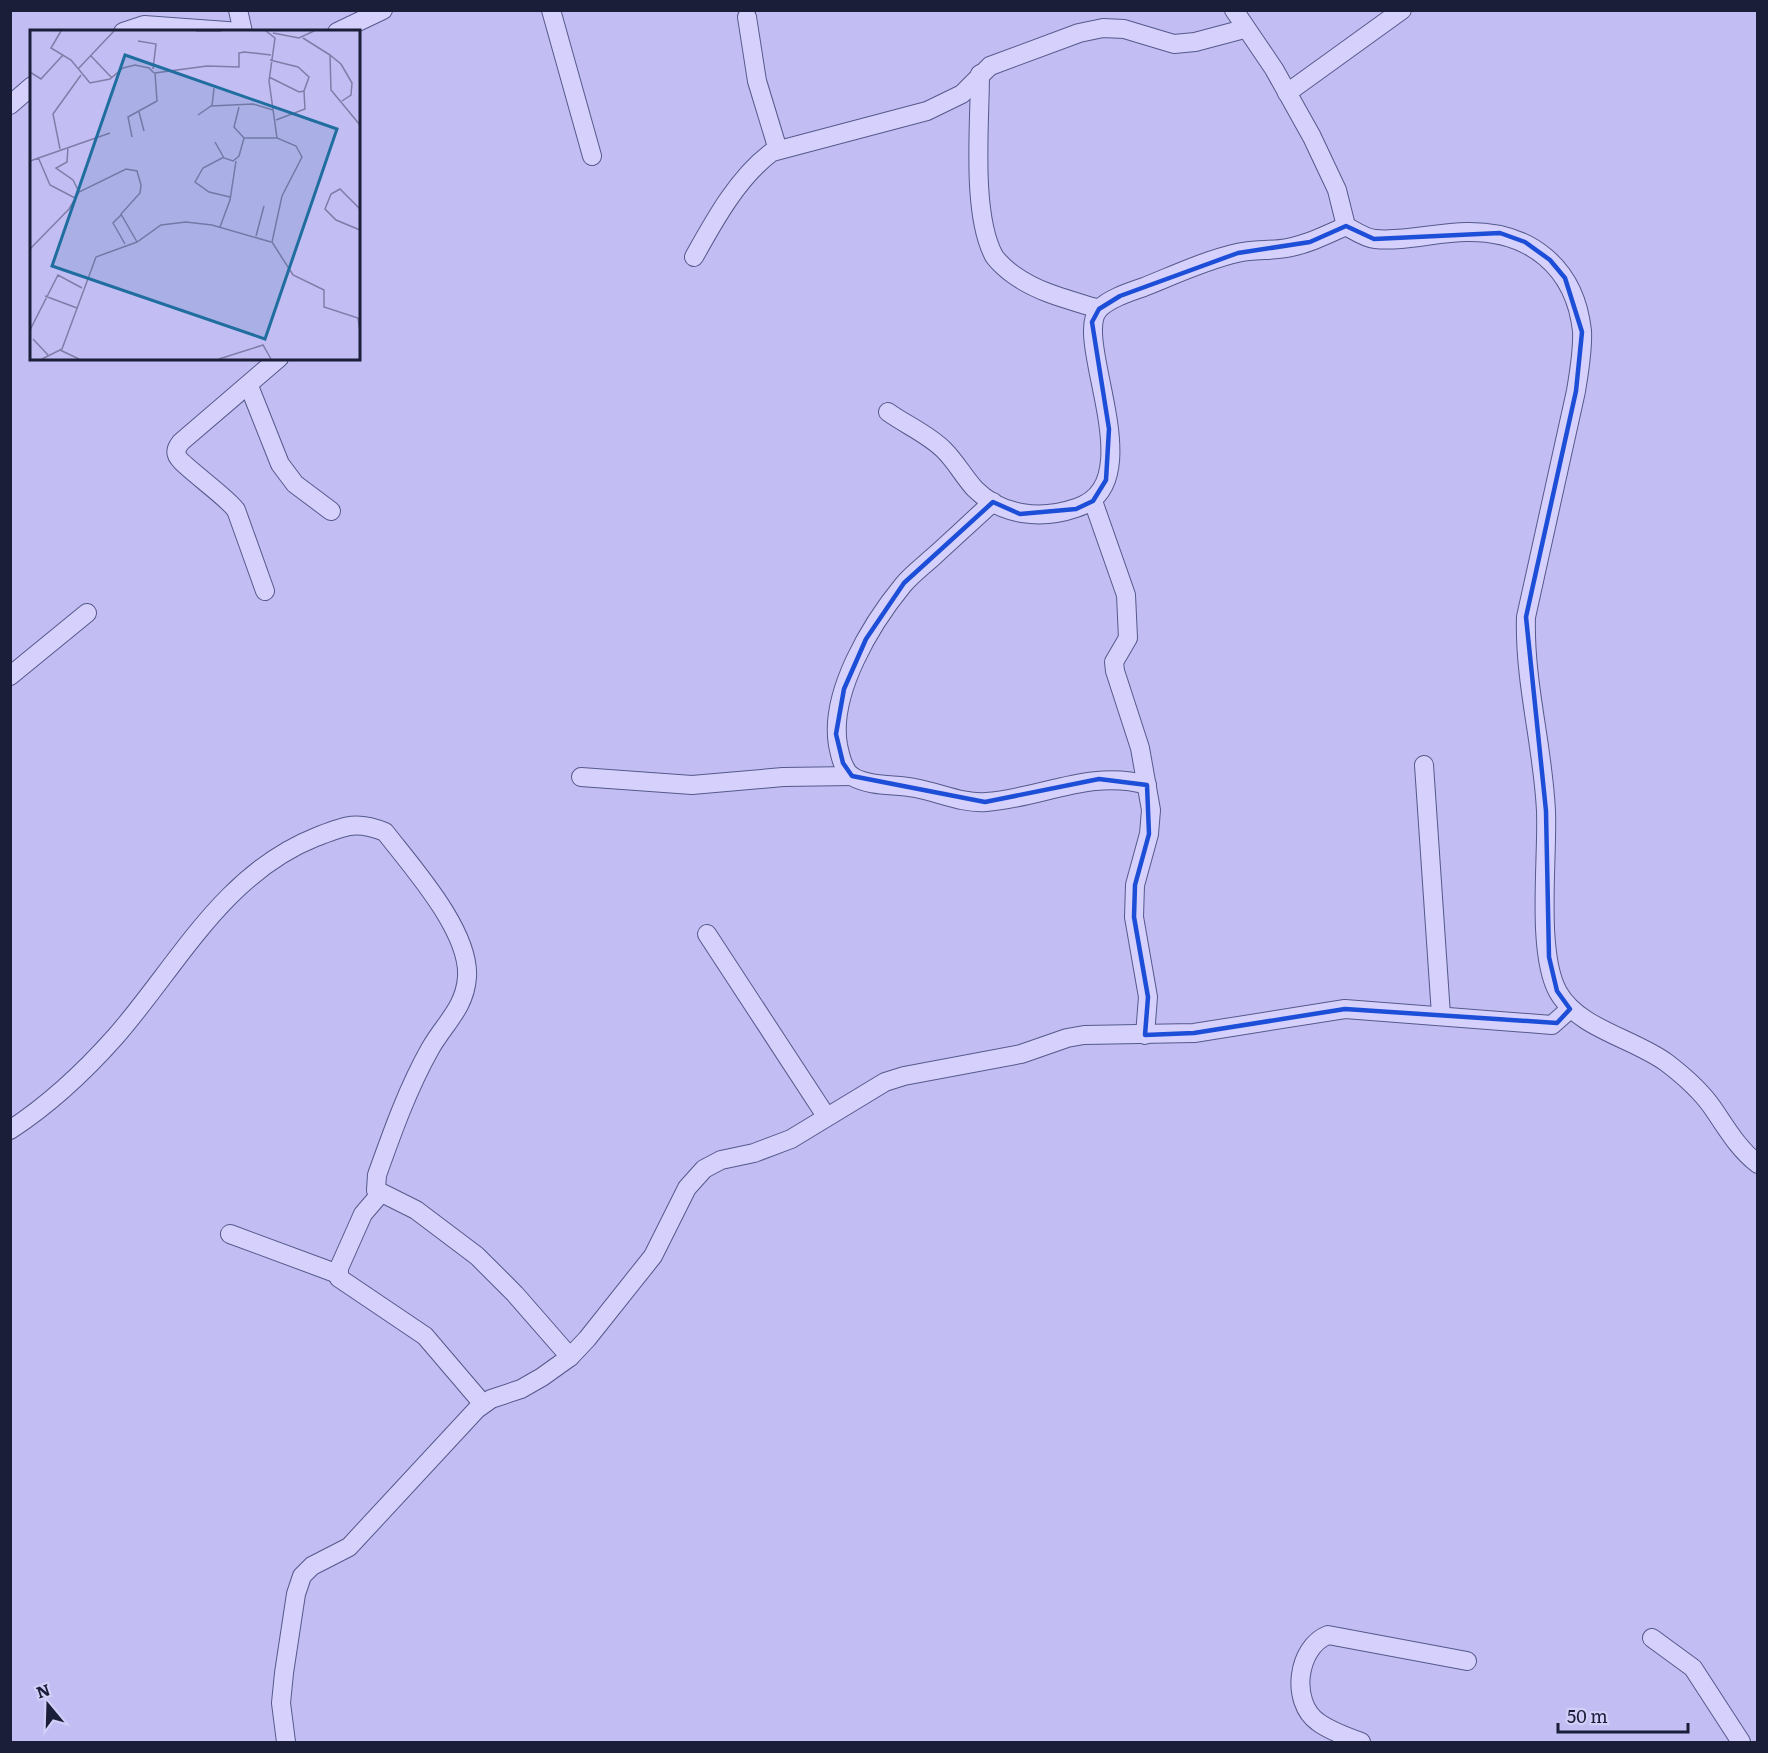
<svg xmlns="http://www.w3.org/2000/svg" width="1768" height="1753" viewBox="0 0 1768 1753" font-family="Literata,serif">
	<rect width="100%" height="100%" fill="#c2bdf2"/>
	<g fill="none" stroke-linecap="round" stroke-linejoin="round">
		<g stroke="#55598b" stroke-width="20">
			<g id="minor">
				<polyline points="238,10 243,32"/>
				<polyline points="551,10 592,156"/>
				<path d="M1234,10l40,59 38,68 25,53 9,36c9,5 19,12 29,13 30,3 62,-7 92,-7 63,-1 108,35 115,99 1,20 -3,41 -6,60l-50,226c-2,65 17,129 20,194 2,48 -10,141 12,181 21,37 75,46 109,71 17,13 33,27 45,44 14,20 26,42 46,57"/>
				<polyline points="747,17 757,81 778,150"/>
				<polyline points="123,32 144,25 241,32"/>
				<polyline points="337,32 383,10"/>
				<path d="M980,74c0,49 -9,139 14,182 4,6 14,15 20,19 25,18 56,25 85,34"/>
				<polyline points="1287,93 1402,10"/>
				<polyline points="10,105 32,86"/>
				<path d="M694,257c20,-36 44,-80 78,-105l155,-41 35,-17 28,-28 89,-33 24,-5 21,1 50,15 21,-2 49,-13"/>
				<polyline points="249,386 280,464 295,484 331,511"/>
				<path d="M888,412c18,13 40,22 56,38 12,12 20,27 31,39 27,27 66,31 101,19 78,-24 -5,-169 23,-199 11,-11 31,-17 45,-22 30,-12 62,-27 93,-34 16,-4 34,-2 50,-5 21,-4 39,-13 59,-22"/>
				<polyline points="1093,501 1126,595 1128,638 1114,662 1115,671 1140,748 1151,810 1149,834 1135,885 1134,917 1148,997 1145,1035"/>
				<path d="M993,502c-20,18 -40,37 -60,55 -10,9 -22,18 -30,28 -32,39 -74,108 -65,160 2,10 5,26 15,32 19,10 42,7 62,11 23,4 48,16 71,14 55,-4 105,-33 161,-17"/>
				<path d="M265,591l-29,-81c-11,-15 -57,-46 -59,-55 -2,-5 1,-9 4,-13l98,-84"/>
				<polyline points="10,676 87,613"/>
				<polyline points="1424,765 1441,1015"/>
				<polyline points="581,777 692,785 783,777 852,776"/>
				<polyline points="707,934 826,1116"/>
				<path d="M10,1130c40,-26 75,-59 106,-94 62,-71 107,-162 200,-199 28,-11 40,-17 69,-5 27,35 85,99 82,145 -2,31 -23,47 -37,72 -22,39 -38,84 -53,126l-1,15 40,20 61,46 38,38 55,63"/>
				<polyline points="381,1193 363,1214 339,1268 339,1278 425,1336 483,1404"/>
				<polyline points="230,1234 338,1274"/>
				<polyline points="1652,1638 1693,1668 1741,1742"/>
				<polyline points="286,1742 281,1703 284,1673 296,1594 302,1576 312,1566 349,1547 477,1409 491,1399 521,1389 542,1377 570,1357 587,1339 653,1256 687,1188 704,1169 721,1160 754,1153 791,1139 885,1082 904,1076 1021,1054 1067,1038 1084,1035 1194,1033 1345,1009 1552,1025 1570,1009"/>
				<path d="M1361,1742c-14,-5 -31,-11 -43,-20 -28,-20 -21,-75 10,-87l139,26"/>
			</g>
		</g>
		<use href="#minor" stroke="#d5d1fc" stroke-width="18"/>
	</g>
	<path fill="none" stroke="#1d4ed8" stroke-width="4.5" stroke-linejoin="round" d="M1346,226l28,13 126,-6 25,9 25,18 15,18 17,54 -6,59 -50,226 20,194 3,146 8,34 13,18 -13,14 -212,-14 -151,24 -49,2 3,-38 -14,-80 1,-32 14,-51 -2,-49 -48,-6 -114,23 -133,-26 -9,-13 -7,-29 8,-45 22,-50 38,-56 89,-81 27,12 56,-5 17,-8 13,-21 3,-51 -17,-107 7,-13 21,-13 118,-43 72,-11z"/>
	<g transform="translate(30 30)">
		<rect width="330" height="330" fill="#c2bdf2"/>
		<path fill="none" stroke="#7f7da8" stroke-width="1.5" d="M31,1l-10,17 20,12 19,23 20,-4 13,-11 12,-3 14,3 5,5M166,1h25M236,1l9,7 -6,43 8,57 19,8 6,11 -20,39 -10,46 21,33 31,15v17l34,11 2,14M243,3l26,5 15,-7M273,8l27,17 1,35 29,35M108,11l18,3 -3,25M300,25l11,9 11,19 -1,12 -9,6M61,26l21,22M48,39l36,-38M0,42l11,7 22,-24M239,47l30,15 5,-1 5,-14 -11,-10 -28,-7M182,76l2,-18M209,77l-5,20 10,11M109,82l5,19M168,85l13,-9 42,-2 20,6M246,90l29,-11 -1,-18M102,107l-4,-20 29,-16 -2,-28 52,-7 32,1v-14l5,-1 27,3M185,112l9,16 9,3 6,-5 5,-18h33M38,117l-1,15 -11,6 17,12 6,12M30,119l-7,-35 28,-39M8,127l12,28 25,13M194,127l-21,11 -8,14 14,10 21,5M0,131l80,-28M330,179l-20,-20 -9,5 -6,15 11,11 24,10M91,185l-8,8 12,21M190,197l10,-27 6,-39M226,206l8,-30M0,219l39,-40 10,-17 47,-23 11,2 4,14 -1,8 -19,21 16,28M15,266l32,12M0,300l28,-55 24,13M3,309l15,16M30,320l19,9M12,329l20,-10 34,-92 41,-15 24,-17 25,-3 26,3 59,17M189,329l44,-14 8,14"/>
		<path fill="#206e9f" fill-opacity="0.15" stroke="#206e9f" stroke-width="3" d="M95,25l212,74 -72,210 -213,-73z"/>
		<rect width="330" height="330" fill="none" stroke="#1b1e39" stroke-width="3"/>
	</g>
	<rect width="1768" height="1753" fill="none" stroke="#1b1e39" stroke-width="24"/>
	<g transform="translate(48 1705) rotate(341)" stroke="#d2cef8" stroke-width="4.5" paint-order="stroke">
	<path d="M0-4.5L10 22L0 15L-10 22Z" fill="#1b1e39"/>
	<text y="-9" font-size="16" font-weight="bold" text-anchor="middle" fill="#1b1e39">N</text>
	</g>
	<path d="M1558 1723v9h130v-9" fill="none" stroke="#1b1e39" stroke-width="3"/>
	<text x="1567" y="1723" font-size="18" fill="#1b1e39" stroke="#d2cef8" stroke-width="4.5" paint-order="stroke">50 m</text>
</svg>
